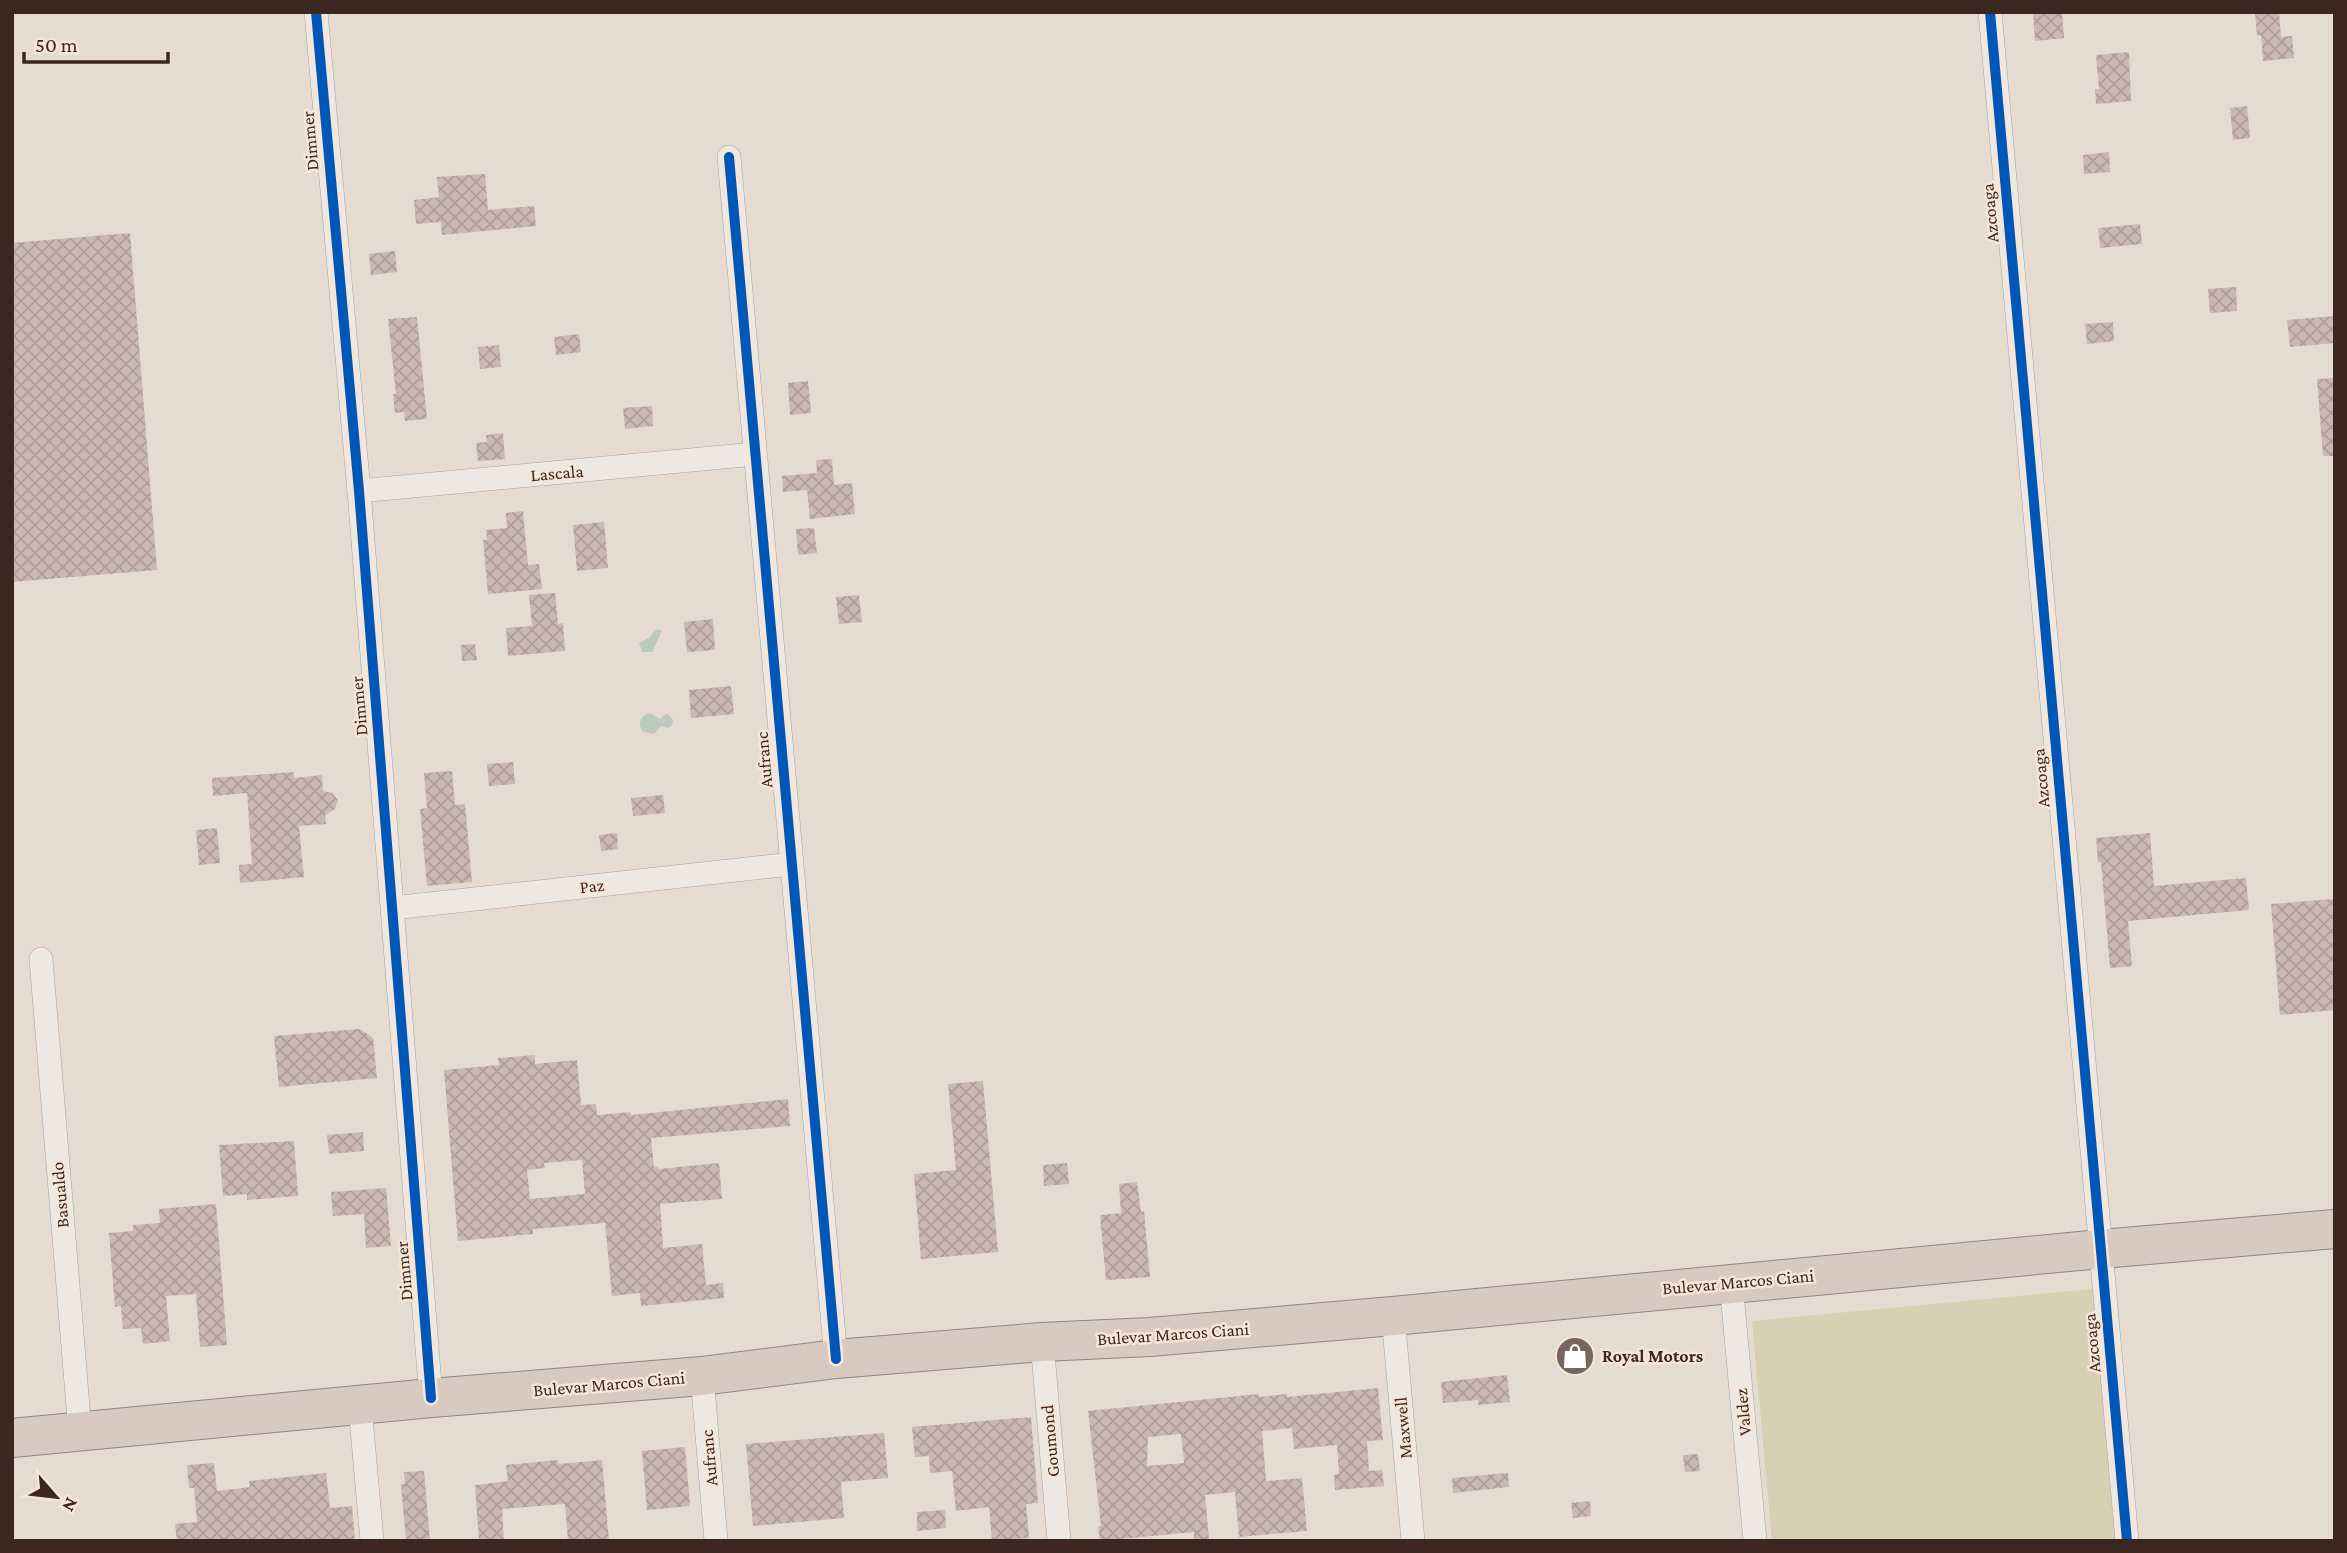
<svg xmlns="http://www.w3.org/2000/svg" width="2347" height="1553" viewBox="0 0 2347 1553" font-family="'Crimson Pro',serif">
	<defs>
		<pattern id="building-cross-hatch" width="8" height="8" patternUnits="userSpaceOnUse" patternTransform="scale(1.75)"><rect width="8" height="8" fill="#cab8b1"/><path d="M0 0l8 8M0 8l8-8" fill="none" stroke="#ae9e98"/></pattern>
	</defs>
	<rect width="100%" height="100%" fill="#e6dbd0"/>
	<polygon fill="#d8d0b3" points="2093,1289 2115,1541 1772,1541 1752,1321"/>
	<g fill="#bbcabd">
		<polygon points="658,629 662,631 652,652 642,652 639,643 650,637 655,630"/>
		<path d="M650,713l10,6 6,-5 3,1 4,5 -1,5 -3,3 -8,-2 -7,8 -11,-2c-6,-9 -3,-16 7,-19z"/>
	</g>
	<g fill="url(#building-cross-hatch)" fill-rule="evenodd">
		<polygon points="2033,12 2062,12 2064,38 2035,41"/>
		<polygon points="2255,12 2279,12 2281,37 2292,36 2294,58 2263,61 2261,35 2257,36"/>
		<polygon points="2129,52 2131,101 2096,104 2095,89 2099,89 2096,55"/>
		<polygon points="2247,106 2250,138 2233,140 2230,108"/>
		<polygon points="2109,152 2110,172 2084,174 2083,155"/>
		<polygon points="485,174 488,210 534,206 536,226 442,235 441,222 416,224 414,200 439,197 437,177"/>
		<polygon points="2140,224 2142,244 2100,248 2098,228"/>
		<polygon points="130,233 157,570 12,582 12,243"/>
		<polygon points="395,251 397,272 371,275 369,254"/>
		<polygon points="2236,287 2237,311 2210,313 2208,289"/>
		<polygon points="2335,316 2335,343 2290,347 2287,320"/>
		<polygon points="417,317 427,419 405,421 404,412 395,413 393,394 396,394 388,319"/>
		<polygon points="2113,322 2114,341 2087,344 2085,324"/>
		<polygon points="579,334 581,352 556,355 554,337"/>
		<polygon points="499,345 501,367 480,369 478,347"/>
		<polygon points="2335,378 2335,456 2323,456 2317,379"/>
		<polygon points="808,381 811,413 790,415 788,383"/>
		<polygon points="652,406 653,426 625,429 623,408"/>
		<polygon points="503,433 505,459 478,461 476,443 487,442 486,435"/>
		<polygon points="832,459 834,485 852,483 855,514 810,519 807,490 783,492 782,476 817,473 816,460"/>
		<polygon points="523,511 528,565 539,564 542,589 488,594 483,540 487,540 486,530 507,528 506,513"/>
		<polygon points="604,522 608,568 577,571 573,525"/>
		<polygon points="814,528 817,553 798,555 796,529"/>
		<polygon points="555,593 558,624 563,623 565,651 508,656 506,628 532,626 529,595"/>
		<polygon points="859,595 862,622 839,624 836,597"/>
		<polygon points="713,619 715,650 687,652 684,622"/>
		<polygon points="475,644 477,660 462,661 461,645"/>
		<polygon points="731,686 734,714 691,718 689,690"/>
		<polygon points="513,762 515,784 489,786 487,764"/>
		<polygon points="452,771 455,805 465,804 472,882 427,886 420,809 427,808 424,773"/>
		<polygon points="294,772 294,778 322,775 323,791 332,793 338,800 335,809 325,815 326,824 299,826 304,877 240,883 239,865 252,864 247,793 213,796 212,778"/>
		<polygon points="663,795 665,813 633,816 631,798"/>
		<polygon points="217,828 220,863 199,865 196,830"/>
		<polygon points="617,833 618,849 601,851 599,835"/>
		<polygon points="2150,833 2154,886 2246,878 2249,910 2128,921 2132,966 2110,968 2101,862 2098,862 2096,838"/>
		<polygon points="2334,899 2335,1010 2280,1015 2271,904"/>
		<polygon points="360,1029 373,1038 377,1078 279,1087 274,1036"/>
		<path d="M535,1055v9l42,-4 4,45 15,-1 1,11 34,-3v3l157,-16 2,27 -139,12 3,29 4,-1v3l61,-6 3,36 -62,5 1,11 2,33 39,-4 4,41 17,-2 1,15 -83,8 -1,-13 -28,3 -7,-73 -72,6v5l-75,7 -14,-171 55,-5 -1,-7zM582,1160l3,34 -55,5 -3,-29 18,-2 -1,-5z"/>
		<polygon points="983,1081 998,1252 921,1259 914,1174 956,1170 948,1084"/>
		<polygon points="363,1132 364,1151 329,1154 327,1135"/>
		<polygon points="294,1141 298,1196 247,1200 247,1194 223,1196 219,1145"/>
		<polygon points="1067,1163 1069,1184 1044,1186 1043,1165"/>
		<polygon points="1137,1182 1141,1212 1144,1211 1150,1277 1106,1280 1100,1215 1121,1213 1119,1184"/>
		<polygon points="386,1188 391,1246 366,1248 364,1214 333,1216 331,1192"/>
		<polygon points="216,1204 227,1345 200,1347 196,1294 166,1296 170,1341 143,1344 141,1328 123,1329 121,1306 115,1307 109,1233 133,1231 133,1225 160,1223 159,1209"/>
		<polygon points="1507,1375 1510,1402 1478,1405 1478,1400 1443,1403 1441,1382"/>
		<path d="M1378,1388l5,52 -16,1 2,30 13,-1 2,16 -49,4 -1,-15 5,-1 -2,-29 -43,4 -2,-21 -30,3 4,50 36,-3 5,53 -68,6 -4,-45 -30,3 4,44 -15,2v-9l-94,9 -2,-15h3l-13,-115 171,-17v3l28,-3v3zM1181,1434l3,29 -37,3 1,-29z"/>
		<polygon points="1031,1417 1038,1503 1026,1504 1029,1538 992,1541 989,1507 956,1511 952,1471 930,1473 929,1456 915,1457 912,1427"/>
		<polygon points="884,1433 888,1478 841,1482 844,1518 753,1526 746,1444"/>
		<polygon points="685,1447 690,1506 647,1510 642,1451"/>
		<polygon points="1698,1454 1700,1471 1685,1472 1683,1455"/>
		<polygon points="558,1460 558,1464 602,1460 609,1541 568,1541 565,1504 502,1509 504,1541 479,1541 475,1485 508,1481 506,1465"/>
		<polygon points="214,1463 217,1491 250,1487 249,1481 326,1473 330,1508 352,1506 355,1541 177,1541 175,1524 197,1522 194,1488 189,1488 187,1465"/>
		<polygon points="424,1471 430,1541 406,1541 401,1484 405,1484 404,1472"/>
		<polygon points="1508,1473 1509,1487 1453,1493 1452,1478"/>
		<polygon points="1590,1501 1591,1516 1573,1518 1571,1503"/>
		<polygon points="945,1510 946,1528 917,1531 917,1512"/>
	</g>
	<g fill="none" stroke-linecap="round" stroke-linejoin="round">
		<g stroke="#aca099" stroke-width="24">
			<g id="street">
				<polyline points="316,12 359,491 431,1398"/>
				<polyline points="1990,12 2127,1541"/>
				<polyline points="729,157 836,1359"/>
				<polyline points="359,491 755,454"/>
				<polyline points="393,908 791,864"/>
				<polyline points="41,959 80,1431"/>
				<polyline points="1731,1283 1755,1541"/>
				<polyline points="1393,1316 1413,1541"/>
				<polyline points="1042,1342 1059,1541"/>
				<polyline points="702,1376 716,1541"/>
				<polyline points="360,1406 372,1541"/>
			</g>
		</g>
		<g stroke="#91867f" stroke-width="40">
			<polyline id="highway" points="12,1438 431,1398 702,1376 836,1359 1042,1342 1150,1337 1393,1316 2101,1249 2335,1229"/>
		</g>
		<use href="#street" stroke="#eee8e2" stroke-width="23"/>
		<use href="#highway" stroke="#d8cac1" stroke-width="38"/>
		<g stroke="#f6e6d7" stroke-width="15">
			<g id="cycleway">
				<polyline points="316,12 359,491 431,1398"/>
				<polyline points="1990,12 2127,1541"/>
				<polyline points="729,157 836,1359"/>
			</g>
		</g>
		<use href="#cycleway" stroke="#0057b8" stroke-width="10"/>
	</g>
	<defs>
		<g id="shop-disc" transform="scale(2.0125)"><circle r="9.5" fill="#77665e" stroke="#f6e6d7"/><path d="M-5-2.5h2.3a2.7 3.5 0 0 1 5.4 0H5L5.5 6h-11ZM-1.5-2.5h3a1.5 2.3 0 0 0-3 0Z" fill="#fff"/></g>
	</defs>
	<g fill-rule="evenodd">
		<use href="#shop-disc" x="1575" y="1356"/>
	</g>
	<g text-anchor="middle" stroke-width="5" stroke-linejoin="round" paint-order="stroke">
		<g font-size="18" fill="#3b2720" stroke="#f6e6d7">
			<text transform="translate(310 141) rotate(-95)" y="6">Dimmer</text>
			<text transform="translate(1990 213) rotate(-95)" y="6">Azcoaga</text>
			<text transform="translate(557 473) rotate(-5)" y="6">Lascala</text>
			<text transform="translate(359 706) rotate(-95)" y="6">Dimmer</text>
			<text transform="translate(764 760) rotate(-95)" y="6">Aufranc</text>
			<text transform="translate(2041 778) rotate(-95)" y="6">Azcoaga</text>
			<text transform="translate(592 886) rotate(-6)" y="6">Paz</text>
			<text transform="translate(60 1195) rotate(-95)" y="6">Basualdo</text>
			<text transform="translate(404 1271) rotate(-95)" y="6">Dimmer</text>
			<text transform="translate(1738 1282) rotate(-5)" y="6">Bulevar Marcos Ciani</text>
			<text transform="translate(1173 1334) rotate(-4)" y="6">Bulevar Marcos Ciani</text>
			<text transform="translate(2092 1343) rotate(-95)" y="6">Azcoaga</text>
			<text transform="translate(609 1384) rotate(-5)" y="6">Bulevar Marcos Ciani</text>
			<text transform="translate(1743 1412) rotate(-95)" y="6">Valdez</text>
			<text transform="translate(1403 1428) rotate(-95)" y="6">Maxwell</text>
			<text transform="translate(1050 1441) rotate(-95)" y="6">Goumond</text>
			<text transform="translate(709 1458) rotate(-95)" y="6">Aufranc</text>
		</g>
		<g font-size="18" font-weight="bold" fill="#3b2720" stroke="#f6e6d7" text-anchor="start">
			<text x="1602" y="1362">Royal Motors</text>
		</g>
	</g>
	<rect width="2347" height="1553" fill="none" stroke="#3b2720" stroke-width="28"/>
	<g transform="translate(56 1497) rotate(118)" stroke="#f6e6d7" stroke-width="5" paint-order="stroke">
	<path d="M0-5L12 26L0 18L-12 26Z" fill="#3b2720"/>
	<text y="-10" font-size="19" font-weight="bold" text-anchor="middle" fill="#3b2720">N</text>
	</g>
	<path d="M24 52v10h144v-10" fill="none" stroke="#3b2720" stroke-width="3.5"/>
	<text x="35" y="52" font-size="21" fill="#3b2720" stroke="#f6e6d7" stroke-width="5" paint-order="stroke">50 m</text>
</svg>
